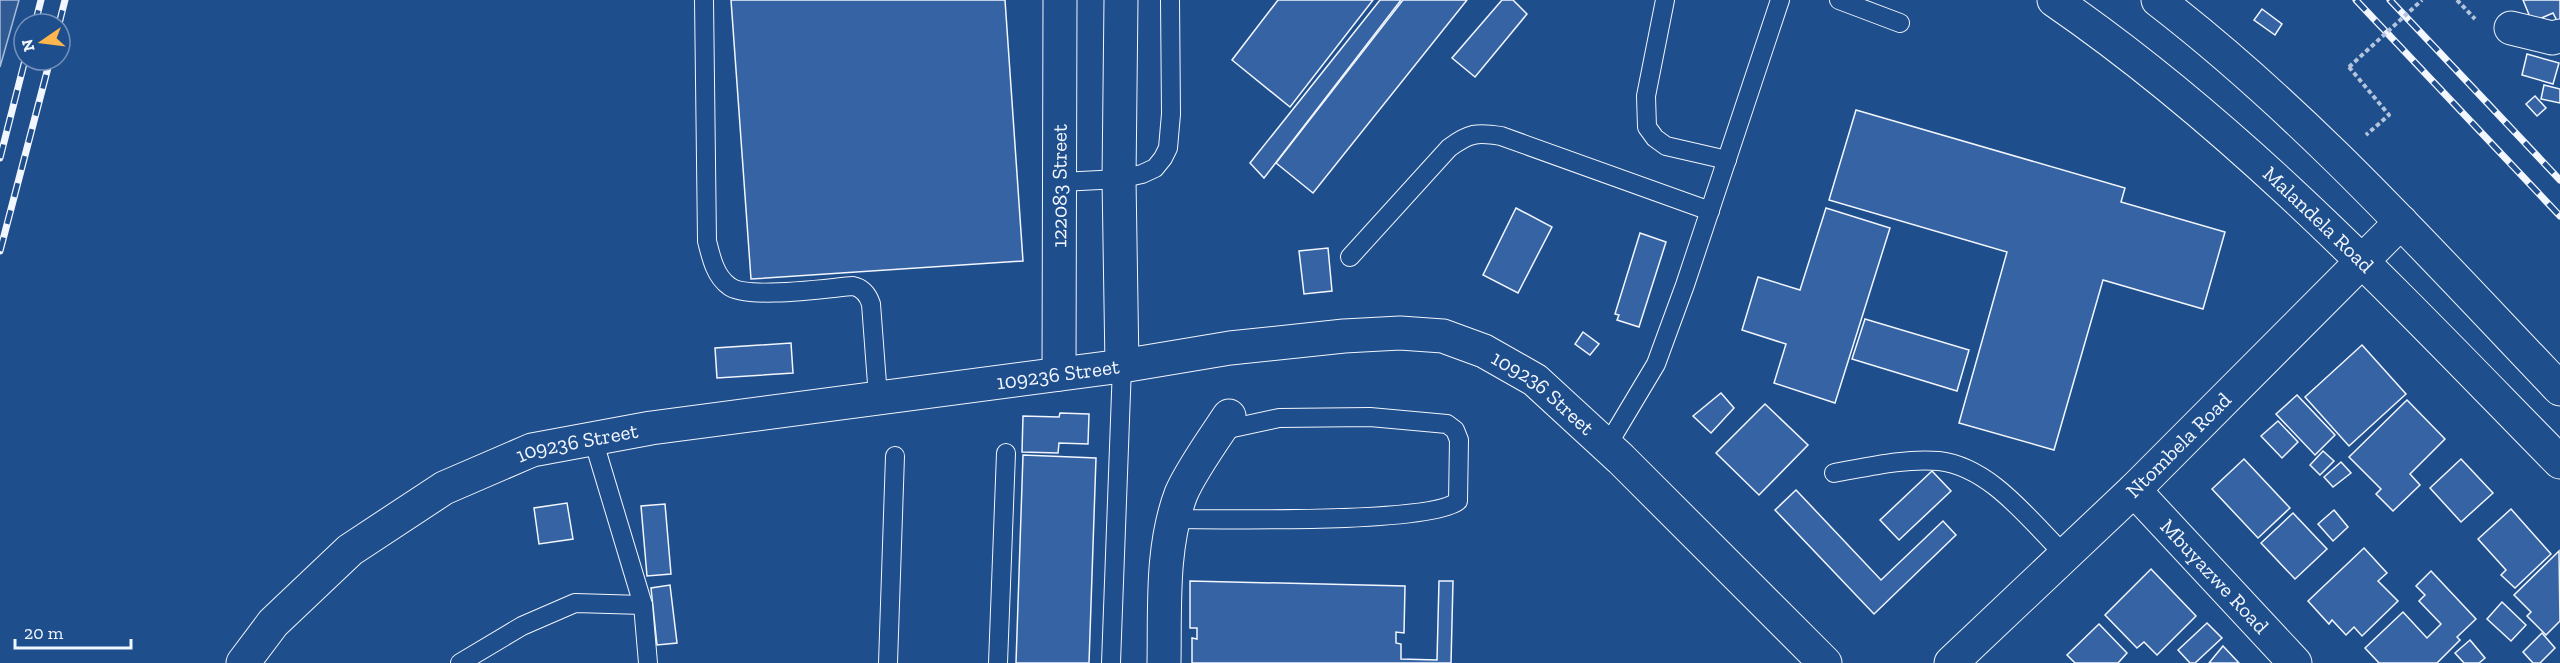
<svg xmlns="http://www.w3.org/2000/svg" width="2560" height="663" viewBox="0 0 2560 663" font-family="'Zilla Slab',serif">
	<rect width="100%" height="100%" fill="#1f4e8c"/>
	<polygon fill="#305b95" stroke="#a8bbd7" stroke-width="1.5" points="0,0 19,0 0,67"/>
	<g fill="#3563a3" stroke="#f2f6ff" stroke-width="1.5">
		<polygon points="731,0 1005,0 1023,261 751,279"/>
		<polygon points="1278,0 1373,0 1290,107 1232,60"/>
		<polygon points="1380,0 1401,0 1264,178 1250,163"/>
		<polygon points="1403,0 1467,0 1313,193 1276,163"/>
		<polygon points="1502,0 1513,0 1527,14 1475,77 1452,58"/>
		<polygon points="2523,0 2560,0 2560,27 2553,13 2532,22"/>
		<polygon points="2262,9 2282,24 2275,35 2254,20"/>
		<polygon points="2527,54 2559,63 2553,84 2522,75"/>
		<polygon points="2544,85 2560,89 2560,103 2541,99"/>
		<polygon points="2535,96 2546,108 2537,116 2526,104"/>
		<polygon points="1856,110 2125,188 2121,202 2225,232 2203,309 2103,280 2054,450 1959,423 2007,252 1829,200"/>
		<polygon points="1516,208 1552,227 1518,293 1483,275"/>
		<polygon points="1826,208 1890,228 1835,403 1774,383 1786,344 1742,330 1758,277 1800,290"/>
		<polygon points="1640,233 1666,242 1639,327 1617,320 1619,315 1615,314"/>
		<polygon points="1328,248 1332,291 1304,294 1299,251"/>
		<polygon points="1865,319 1969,350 1957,391 1852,359"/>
		<polygon points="1583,332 1599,344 1590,355 1575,344"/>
		<polygon points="791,343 793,373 717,378 715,348"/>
		<polygon points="2362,345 2406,394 2349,446 2305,397"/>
		<polygon points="1721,393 1734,408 1711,433 1693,416"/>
		<polygon points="2297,395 2335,435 2315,455 2276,414"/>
		<polygon points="2407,400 2445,439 2410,474 2420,485 2393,511 2376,494 2381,489 2349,457"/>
		<polygon points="1765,404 1808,445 1759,495 1716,453"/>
		<polygon points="1060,413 1089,414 1088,444 1059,443 1058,453 1022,452 1023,416 1059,417"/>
		<polygon points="2278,421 2298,442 2282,458 2261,436"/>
		<polygon points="2323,451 2334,461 2320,475 2310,465"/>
		<polygon points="1023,455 1096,458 1089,663 1016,663"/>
		<polygon points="2244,459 2290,508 2258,538 2212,489"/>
		<polygon points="2461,459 2493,493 2461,522 2430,488"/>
		<polygon points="2341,462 2351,473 2333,487 2324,477"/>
		<polygon points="1932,471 1951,491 1899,540 1880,520"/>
		<polygon points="1796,490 1881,580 1943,521 1956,535 1874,614 1775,510"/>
		<polygon points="567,503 573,539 539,544 534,508"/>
		<polygon points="665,504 671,574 647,576 641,506"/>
		<polygon points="2511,509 2551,554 2515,588 2501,575 2506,570 2478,539"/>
		<polygon points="2334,510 2348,527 2333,541 2318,524"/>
		<polygon points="2293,513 2327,549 2295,579 2261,543"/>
		<polygon points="2364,548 2387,573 2378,581 2398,601 2362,636 2354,627 2346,635 2332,620 2329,624 2308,601"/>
		<polygon points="2559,551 2560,621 2546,635 2527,616 2531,612 2514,595"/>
		<polygon points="2151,569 2196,616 2157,655 2144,642 2137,648 2105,615"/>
		<polygon points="2431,571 2476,619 2457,637 2460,640 2437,663 2379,663 2365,648 2403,612 2427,638 2441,624 2419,601 2425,595 2416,586"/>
		<polygon points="1190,581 1405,586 1404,633 1396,632 1396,643 1401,644 1401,659 1437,660 1439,581 1453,581 1451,663 1192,663 1192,638 1197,639 1197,628 1190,628"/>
		<polygon points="670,585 677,643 657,645 651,588"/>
		<polygon points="2502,602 2526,625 2511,641 2487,619"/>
		<polygon points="2207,623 2222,638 2195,663 2190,663 2178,650"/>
		<polygon points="2099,624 2127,653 2118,663 2075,663 2067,655"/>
		<polygon points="2542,633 2555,648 2540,663 2533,663 2523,652"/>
		<polygon points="2470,640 2485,658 2479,663 2464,663 2455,653"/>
		<polygon points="2223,646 2239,663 2209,663"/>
	</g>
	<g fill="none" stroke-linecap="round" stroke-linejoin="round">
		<g stroke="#f2f6ff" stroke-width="20">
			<g id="service">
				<path d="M704,0l3,241c4,16 8,35 22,45 17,14 99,2 124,0 10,2 15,9 18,18l7,93"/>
				<polyline points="1665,0 1646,96 1647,127 1655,138 1666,146 1727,160"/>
				<polyline points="1839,0 1900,23"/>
				<polyline points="1061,182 1119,179 1142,174 1155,168 1163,158 1168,148 1171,114 1170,0"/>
				<path d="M1350,257l99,-109c20,-15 28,-16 52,-12l209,75"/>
				<polyline points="593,439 643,605 648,663"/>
				<polyline points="1607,446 1656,364 1685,285 1780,0"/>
				<path d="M1834,473c34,-6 70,-15 105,-12 52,6 91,60 126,94"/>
				<path d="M1174,519c47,0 257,5 284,-18l1,-61 -4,-10 -8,-6 -77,-7 -91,1 -60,13"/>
				<polyline points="460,663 522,626 575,603 643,605"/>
				<polyline points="888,663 895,456"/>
				<polyline points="998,663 1006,453"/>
				<polyline points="1111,663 1122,366"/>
			</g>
		</g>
		<g stroke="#f2f6ff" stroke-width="35">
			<g id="minor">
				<polyline points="1121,0 1119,179 1122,366"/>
				<polyline points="2511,28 2552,38 2560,36"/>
				<path id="s1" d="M1059,374l1,-374"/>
				<path id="s2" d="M2134,490l161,173"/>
				<path id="s3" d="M243,663l30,-40 77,-73 94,-62 88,-38 119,-22 471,-62 108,-18 114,-12 56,-3 43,3 41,15 51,29 86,79 204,204"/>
				<path d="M1164,663c1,-55 -3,-116 17,-169 9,-22 34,-57 48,-78"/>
				<path id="s4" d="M1951,663l183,-173 267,-268"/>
			</g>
		</g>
		<g stroke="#f2f6ff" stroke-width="35">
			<g id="secondary">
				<path id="s5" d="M2054,0c189,130 346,299 506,462"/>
				<path d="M2158,0c148,114 273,254 402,389"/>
			</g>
		</g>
		<g stroke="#b3c4dc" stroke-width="4" stroke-dasharray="4.5 3" stroke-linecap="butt">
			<polyline points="2457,0 2475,19"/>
			<polyline points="2349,67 2389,115 2366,135"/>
		</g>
		<use href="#service" stroke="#1f4e8c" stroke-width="18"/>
		<use href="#minor" stroke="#1f4e8c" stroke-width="33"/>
		<use href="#secondary" stroke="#1f4e8c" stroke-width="33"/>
		<g stroke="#f2f6ff" stroke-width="7">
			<g id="rail">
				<polyline points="2356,0 2560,216"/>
				<polyline points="2390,0 2560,180"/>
				<polyline points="35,24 41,0"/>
				<polyline points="59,24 65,0"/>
				<polyline points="0,158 25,60"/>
				<polyline points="0,251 50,60"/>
			</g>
		</g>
		<use href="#rail" stroke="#1f4e8c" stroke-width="4.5" stroke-dasharray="14" stroke-linecap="butt"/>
		<polyline stroke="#b3c4dc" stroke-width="4" stroke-dasharray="4.5 3" stroke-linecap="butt" points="2349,67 2422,0"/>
	</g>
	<g text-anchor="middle" stroke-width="4.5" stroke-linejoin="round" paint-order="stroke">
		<g font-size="21" fill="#f2f6ff" stroke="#1f4e8c">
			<text dy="7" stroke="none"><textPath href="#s1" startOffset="188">122083 Street</textPath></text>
			<text dy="7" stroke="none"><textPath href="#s5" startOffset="344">Malandela Road</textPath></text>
			<text dy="7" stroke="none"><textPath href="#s3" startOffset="896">109236 Street</textPath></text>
			<text dy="7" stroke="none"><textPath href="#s3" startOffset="1400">109236 Street</textPath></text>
			<text dy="7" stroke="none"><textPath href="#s3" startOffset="410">109236 Street</textPath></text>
			<text dy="7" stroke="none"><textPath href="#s4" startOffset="315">Ntombela Road</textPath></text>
			<text dy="7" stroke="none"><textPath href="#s2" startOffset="118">Mbuyazwe Road</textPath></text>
		</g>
	</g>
	<g transform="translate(42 42) rotate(256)"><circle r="28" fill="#1f4e8c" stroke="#7391ba" stroke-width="1.5"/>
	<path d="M0-4.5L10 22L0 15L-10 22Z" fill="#ffb74d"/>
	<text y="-9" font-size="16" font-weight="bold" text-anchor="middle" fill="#f2f6ff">N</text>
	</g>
	<path d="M15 639v9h116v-9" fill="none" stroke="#f2f6ff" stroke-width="3"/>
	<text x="24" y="639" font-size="18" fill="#f2f6ff" stroke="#1f4e8c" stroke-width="4.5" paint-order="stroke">20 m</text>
</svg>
